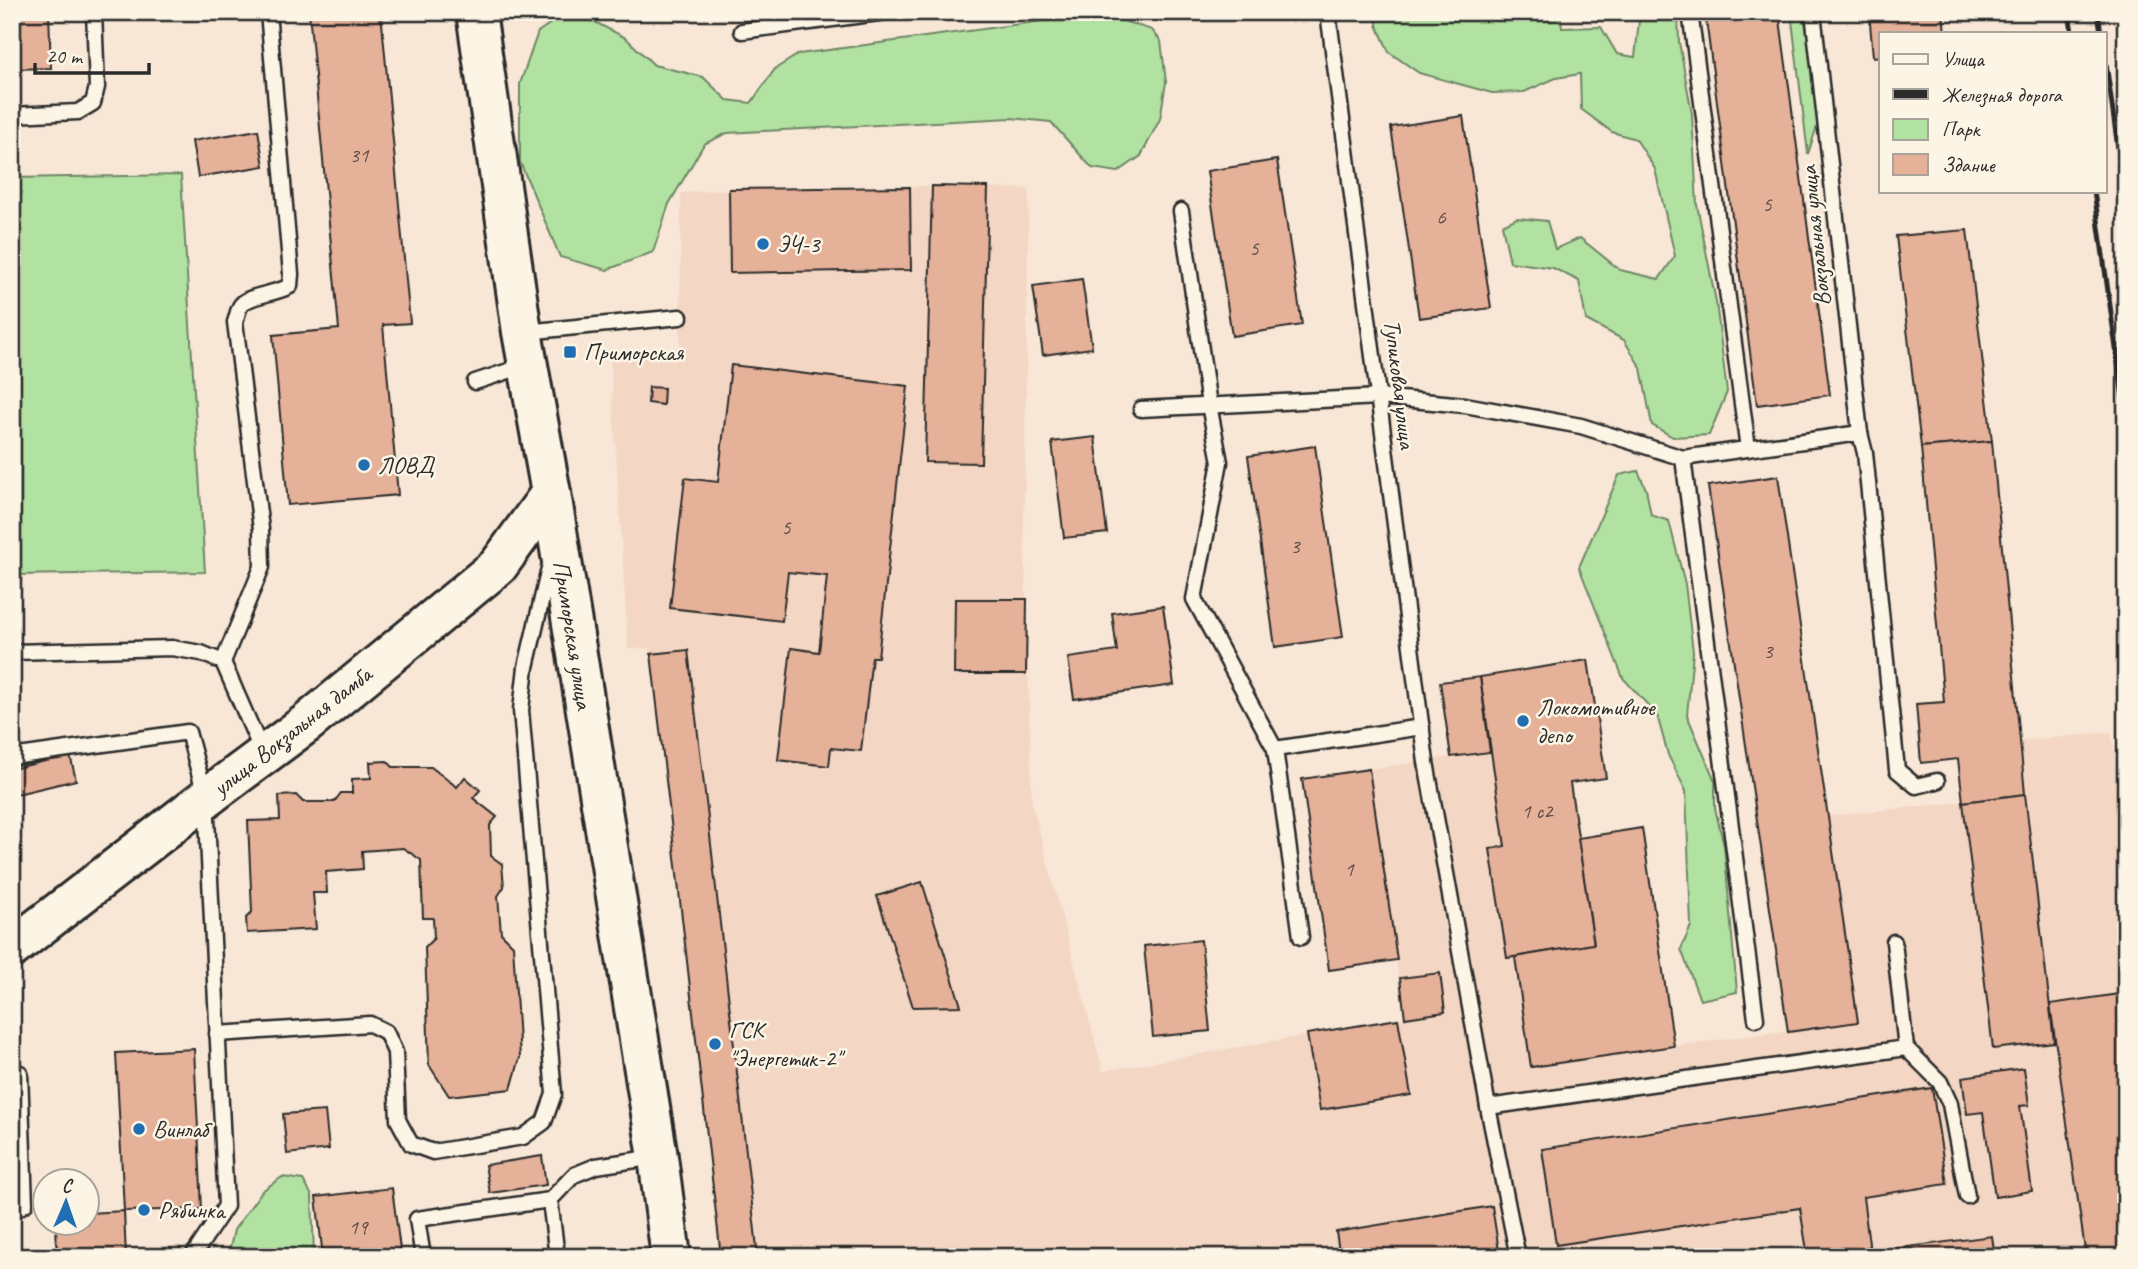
<svg xmlns="http://www.w3.org/2000/svg" width="2138" height="1269" viewBox="0 0 2138 1269" font-family="Caveat,sans-serif">
	<rect width="100%" height="100%" fill="#f8e7d6"/>
	<filter id="ink" filterUnits="userSpaceOnUse"><feTurbulence type="fractalNoise" baseFrequency=".0143" numOctaves="2"/><feDisplacementMap in="SourceGraphic" scale="14" xChannelSelector="R" yChannelSelector="G"/><feConvolveMatrix kernelMatrix="1 2 1 2 8 2 1 2 1" color-interpolation-filters="sRGB"/></filter>
	<g filter="url(#ink)">
		<polygon fill="#f3d7c4" points="932,186 1029,189 1024,521 1032,804 1103,1071 1404,1018 1369,769 1450,757 1440,682 1588,660 1606,778 1570,783 1578,838 1642,828 1674,1046 1858,1021 1828,816 2024,795 2020,741 2111,732 2126,813 2126,1257 758,1257 709,828 672,831 651,654 650,648 628,649 610,355 680,349 681,193 729,189"/>
		<g fill="#b2e2a2" stroke="#6e8666" stroke-width="2">
			<polygon points="1377,12 1560,12 1562,28 1601,27 1617,54 1635,57 1640,12 1678,12 1679,42 1692,114 1697,205 1716,302 1727,392 1709,435 1673,437 1652,425 1641,368 1624,340 1586,320 1579,281 1553,268 1510,262 1502,225 1517,218 1547,221 1555,249 1580,238 1620,270 1659,279 1675,256 1655,169 1636,139 1612,132 1581,109 1580,74 1556,78 1524,92 1492,93 1419,73 1389,52 1377,25"/>
			<polygon points="1791,12 1804,12 1818,123 1808,154"/>
			<polygon points="1087,15 1117,19 1152,30 1161,41 1166,82 1160,119 1141,156 1118,172 1092,168 1051,122 1011,118 727,133 704,144 669,204 653,252 607,270 560,257 520,162 520,84 538,32 561,16 593,21 626,38 654,65 703,77 727,100 751,103 775,69 799,54"/>
			<polygon points="181,175 205,572 12,575 12,178"/>
			<polygon points="1638,471 1646,489 1651,515 1669,521 1685,584 1693,652 1687,715 1715,781 1715,808 1724,846 1737,992 1700,1000 1681,949 1691,926 1686,791 1668,755 1657,715 1623,678 1579,567 1619,475"/>
			<polygon points="282,1177 303,1180 312,1196 314,1257 228,1257 234,1230 262,1191"/>
		</g>
		<g fill="#e6b199" stroke="#2b2b2b" stroke-width="2">
			<polygon points="12,12 49,12 51,68 12,69"/>
			<polygon points="309,12 381,12 410,323 383,325 398,495 288,505 273,335 339,329"/>
			<polygon points="1705,12 1779,12 1830,395 1757,405"/>
			<polygon points="1869,12 1943,12 1945,33 1881,33 1881,56 1873,57"/>
			<polygon points="1463,116 1491,308 1419,318 1391,127"/>
			<polygon points="258,130 264,166 198,177 192,141"/>
			<polygon points="1277,160 1302,325 1232,336 1207,171"/>
			<polygon points="932,186 988,187 981,463 925,462"/>
			<polygon points="910,187 911,270 730,273 729,189"/>
			<polygon points="1967,230 1992,441 1921,447 1896,236"/>
			<polygon points="1082,279 1092,348 1043,355 1033,286"/>
			<polygon points="731,365 908,386 878,657 872,657 861,751 831,748 829,766 778,760 791,648 819,652 827,576 788,572 782,621 670,608 685,478 718,482"/>
			<polygon points="649,387 664,388 663,405 648,403"/>
			<polygon points="1095,437 1107,533 1064,538 1052,442"/>
			<polygon points="1992,441 2025,794 1963,802 1958,759 1921,763 1916,704 1944,702 1921,447"/>
			<polygon points="1315,446 1343,637 1275,647 1248,456"/>
			<polygon points="1778,476 1858,1022 1788,1032 1708,486"/>
			<polygon points="955,599 1027,599 1026,674 954,674"/>
			<polygon points="1163,606 1174,685 1074,699 1068,658 1117,651 1112,613"/>
			<polygon points="688,650 709,827 758,1257 721,1257 672,831 651,654"/>
			<polygon points="1588,660 1606,778 1570,783 1594,944 1507,958 1490,849 1505,846 1480,677"/>
			<polygon points="1480,677 1490,752 1451,757 1440,682"/>
			<polygon points="70,755 76,780 17,794 12,769"/>
			<polygon points="387,761 393,767 431,767 457,787 465,777 480,790 473,798 497,817 490,825 491,856 502,864 504,887 498,896 501,933 513,945 520,1058 511,1089 449,1096 429,1065 425,947 434,938 433,918 423,918 421,860 403,848 362,851 363,869 326,872 327,893 313,893 316,929 247,933 246,918 252,912 248,821 280,820 279,796 296,795 303,802 334,802 341,793 352,793 352,779 371,778 370,762"/>
			<polygon points="1369,769 1397,960 1329,970 1302,779"/>
			<polygon points="2025,794 2054,1042 1993,1049 1963,802"/>
			<polygon points="1642,828 1674,1046 1531,1067 1515,957 1594,944 1578,838"/>
			<polygon points="922,882 961,1006 913,1007 877,896"/>
			<polygon points="1201,940 1210,1031 1153,1037 1144,946"/>
			<polygon points="1440,973 1445,1012 1405,1018 1400,978"/>
			<polygon points="2126,993 2126,1257 2086,1257 2050,1004"/>
			<polygon points="1398,1019 1411,1095 1320,1110 1307,1034"/>
			<polygon points="194,1049 202,1209 124,1211 116,1053"/>
			<polygon points="2024,1068 2029,1105 2020,1106 2032,1191 1995,1197 1983,1112 1967,1114 1962,1077"/>
			<polygon points="1932,1088 1947,1184 1863,1197 1870,1252 1992,1236 1995,1257 1808,1257 1800,1208 1556,1245 1542,1149"/>
			<polygon points="325,1111 329,1149 287,1154 283,1114"/>
			<polygon points="542,1156 546,1185 490,1193 485,1165"/>
			<polygon points="392,1188 401,1257 323,1257 316,1197"/>
			<polygon points="1492,1206 1500,1257 1340,1257 1336,1232"/>
			<polygon points="124,1211 126,1257 57,1257 56,1224 88,1224 88,1213"/>
		</g>
		<g fill="none" stroke-linecap="round" stroke-linejoin="round">
			<g stroke="#2b2b2b" stroke-width="19">
				<g id="lane">
					<polyline points="1328,12 1426,762 1488,1107 1518,1257"/>
					<polyline points="1690,12 1748,449"/>
					<polyline points="1813,12 1860,433 1865,453 1897,770 1916,786 1937,781"/>
					<polyline points="742,31 886,12"/>
					<polyline points="12,115 78,112 93,103 97,87 94,12"/>
					<polyline points="1181,211 1209,405 1220,462 1194,599 1275,749 1301,937"/>
					<polyline points="525,332 680,317"/>
					<polyline points="475,382 527,365"/>
					<polyline points="1141,409 1379,397 1465,405 1581,426 1683,458 1860,433"/>
					<polyline points="1683,458 1756,1019"/>
					<polyline points="12,652 172,648 201,653 223,662 263,754"/>
					<path d="M223,662l39,-95 -1,-38 -26,-207c2,-5 3,-13 6,-17 7,-10 35,-11 49,-19l1,-12 -23,-262"/>
					<polyline points="1275,749 1422,727"/>
					<polyline points="12,757 188,732 206,798 226,1206 192,1257"/>
					<polyline points="217,1034 370,1024 386,1032 395,1052 398,1120 411,1144 433,1152 523,1137 544,1122 554,1094 521,710 526,667 550,564"/>
					<polyline points="1906,1048 1940,1082 1950,1104 1967,1196"/>
					<polyline points="12,1077 20,1073 25,1204 12,1212"/>
					<polyline points="1488,1107 1906,1048 1894,942"/>
					<polyline points="550,1200 557,1257"/>
					<polyline points="423,1257 417,1219 550,1200 574,1175 596,1166 656,1157"/>
				</g>
			</g>
			<g stroke="#2b2b2b" stroke-width="44">
				<g id="secondary">
					<polyline points="476,12 522,332 551,493 658,1157 671,1257"/>
					<polyline points="12,948 206,798 307,723 498,566 551,493"/>
				</g>
			</g>
			<use href="#lane" stroke="#fcf5e5" stroke-width="14"/>
			<use href="#secondary" stroke="#fcf5e5" stroke-width="38"/>
			<g stroke="#2b2b2b" stroke-width="5">
				<polyline points="2069,12 2072,33"/>
				<polyline points="2098,12 2101,33"/>
				<polyline points="2105,56 2126,205"/>
				<polyline points="2094,191 2126,420"/>
			</g>
		</g>
	</g>
	<g fill="#1f6fb2" stroke="#fcf5e5" stroke-width="2.5">
		<circle cx="763" cy="244" r="7"/>
		<rect x="563" y="345" width="14" height="14" rx="3.5"/>
		<circle cx="364" cy="465" r="7"/>
		<circle cx="1523" cy="721" r="7"/>
		<circle cx="715" cy="1044" r="7"/>
		<circle cx="139" cy="1129" r="7"/>
		<circle cx="144" cy="1210" r="7"/>
	</g>
	<g text-anchor="middle" stroke-width="5" stroke-linejoin="round" paint-order="stroke">
		<g font-size="21" fill="#5a4c46">
			<text x="359" y="162">31</text>
			<text x="1767" y="211">5</text>
			<text x="1441" y="224">6</text>
			<text x="1254" y="255">5</text>
			<text x="786" y="534">5</text>
			<text x="1295" y="553">3</text>
			<text x="1768" y="658">3</text>
			<text x="1537" y="818">1 с2</text>
			<text x="1349" y="876">1</text>
			<text x="358" y="1234">19</text>
		</g>
		<g font-size="24" fill="#2b2b2b" stroke="#fcf5e5">
			<text transform="translate(1815 236) rotate(-96)" y="8">Вокзальная улица</text>
			<text transform="translate(1400 384) rotate(83)" y="8">Тупиковая улица</text>
			<text transform="translate(573 635) rotate(81)" y="8">Приморская улица</text>
			<text transform="translate(292 731) rotate(-38)" y="8">улица Вокзальная дамба</text>
		</g>
		<g font-size="24" fill="#2b2b2b" stroke="#fcf5e5" text-anchor="start">
			<text x="777" y="252">ЭЧ-3</text>
			<text x="584" y="360">Приморская</text>
			<text x="378" y="473">ЛОВД</text>
			<text x="1537" y="715">Локомотивное<tspan x="1537" dy="28">депо</tspan></text>
			<text x="729" y="1038">ГСК<tspan x="729" dy="28">"Энергетик-2"</tspan></text>
			<text x="153" y="1137">Винлаб</text>
			<text x="158" y="1218">Рябинка</text>
		</g>
	</g>
	<rect width="2138" height="1269" fill="none" stroke="#fcf5e5" stroke-width="42"/>
	<rect x="21" y="21" width="2096" height="1227" fill="none" stroke="#2b2b2b" stroke-width="2.5" filter="url(#ink)"/>
	<rect x="1879" y="32" width="228" height="161" fill="#fcf5e5" stroke="#a8a49b" stroke-width="2"/>
	<rect x="1893" y="54" width="35" height="10" fill="#fcf5e5" stroke="#a8a49b" stroke-width="2"/>
	<text x="1942" y="66" font-size="21" fill="#2b2b2b">Улица</text>
	<rect x="1893" y="89" width="35" height="10" fill="#2b2b2b" stroke="#a8a49b" stroke-width="2"/>
	<text x="1942" y="102" font-size="21" fill="#2b2b2b">Железная дорога</text>
	<rect x="1893" y="119" width="35" height="21" fill="#b2e2a2" stroke="#a8a49b" stroke-width="2"/>
	<text x="1942" y="136" font-size="21" fill="#2b2b2b">Парк</text>
	<rect x="1893" y="154" width="35" height="21" fill="#e6b199" stroke="#a8a49b" stroke-width="2"/>
	<text x="1942" y="172" font-size="21" fill="#2b2b2b">Здание</text>
	<g transform="translate(66 1202) rotate(2)"><circle r="33" fill="#fcf5e5" stroke="#a8a49b" stroke-width="2"/>
	<path d="M0-5L12 26L0 18L-12 26Z" fill="#1f6fb2"/>
	<text y="-10" font-size="19" font-weight="bold" text-anchor="middle" fill="#2b2b2b">С</text>
	</g>
	<path d="M35 63v10h114v-10" fill="none" stroke="#2b2b2b" stroke-width="3.5"/>
	<text x="46" y="63" font-size="21" fill="#2b2b2b" stroke="#fcf5e5" stroke-width="5" paint-order="stroke">20 m</text>
</svg>
